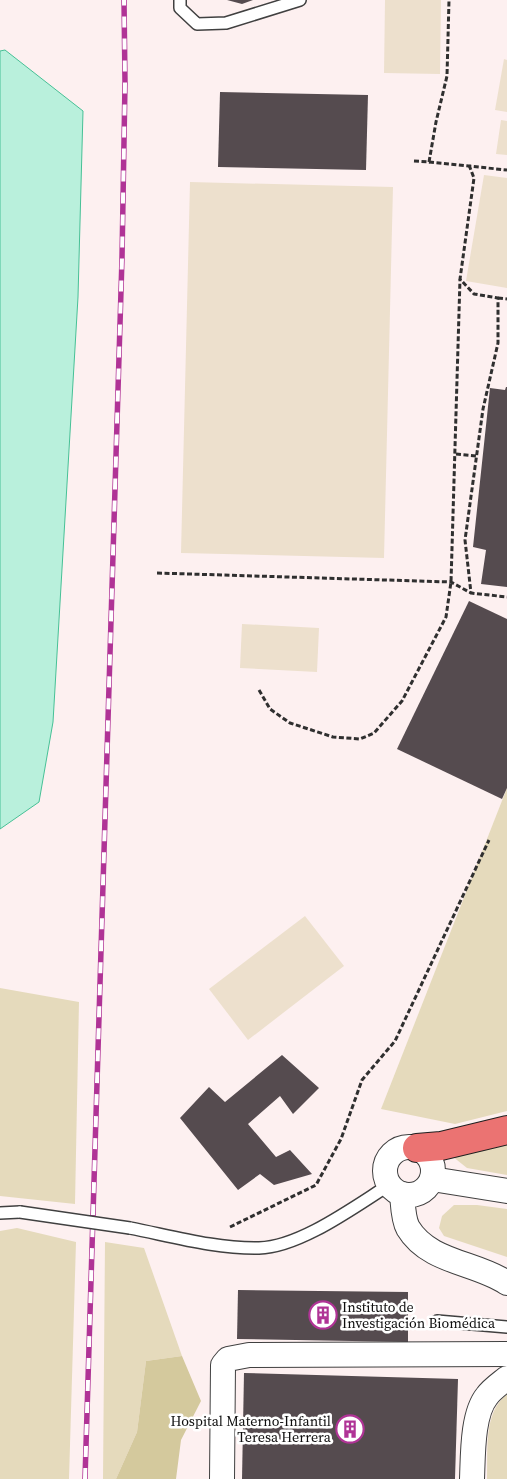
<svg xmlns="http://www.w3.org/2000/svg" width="507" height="1479" viewBox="0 0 507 1479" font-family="'Source Serif 4',serif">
	<rect width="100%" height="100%" fill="#fdf0f0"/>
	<g fill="#e5dabc">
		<polygon points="507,788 507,1111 455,1124 381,1109"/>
		<polygon points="0,988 79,1002 75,1204 0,1196"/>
		<polygon points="507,1142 507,1175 467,1168 452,1156"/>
		<polygon points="454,1205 477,1205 507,1209 507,1257 444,1236 439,1228 442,1216"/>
		<polygon points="17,1228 76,1242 69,1479 0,1479 0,1231"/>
		<polygon points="105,1242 144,1248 182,1356 146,1361 137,1432 116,1479 103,1479"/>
		<path d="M507,1394v85h-20c1,-28 -4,-66 20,-85z"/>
	</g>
	<polygon fill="#d4c99d" points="182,1356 201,1401 181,1440 176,1479 116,1479 137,1432 146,1361"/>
	<g fill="#ede0cd">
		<polygon points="385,0 441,0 440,74 384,73"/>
		<polygon points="504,59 507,60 507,112 495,110"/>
		<polygon points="501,120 507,121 507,155 496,154"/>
		<polygon points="484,175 507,178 507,288 466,281"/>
		<polygon points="190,182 393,187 384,558 181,553"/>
		<polygon points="242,624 319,628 317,672 240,668"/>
		<polygon points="305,916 344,966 248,1040 209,989"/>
	</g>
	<polygon fill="#b9f0dc" stroke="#47c096" points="5,50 83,111 78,297 53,722 39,802 0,829 0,51"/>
	<g fill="#554b4f">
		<polygon points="227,0 253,0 242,4"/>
		<polygon points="220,92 368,95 366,170 218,167"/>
		<polygon points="506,387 507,387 507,587 481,584 486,550 473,547 490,388 505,390"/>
		<polygon points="469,601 507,619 507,788 502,799 397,749"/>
		<polygon points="282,1055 319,1088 293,1114 280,1096 248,1124 276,1157 290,1150 312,1174 274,1185 260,1174 238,1190 180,1118 209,1087 225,1102"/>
		<polygon points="238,1290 408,1292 408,1342 237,1339"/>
		<polygon points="244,1373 458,1379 455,1479 242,1479"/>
	</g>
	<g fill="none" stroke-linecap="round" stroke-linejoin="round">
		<g stroke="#404040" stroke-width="14">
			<g id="lane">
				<polyline points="180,0 180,8 197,24 226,23 300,0"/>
				<polyline points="0,1213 20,1212"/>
				<path d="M130,1228c41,8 87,21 129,20 41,-1 95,-41 130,-63"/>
				<polyline points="437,1321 507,1327"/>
			</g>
		</g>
		<g stroke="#404040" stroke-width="26">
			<g id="street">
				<circle cx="409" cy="1171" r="24"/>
				<polyline points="432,1179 507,1191"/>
				<path d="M402,1194c1,10 1,25 6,34 21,35 68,34 99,55"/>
				<polyline points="222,1479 223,1365 228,1359 249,1355 507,1354"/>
				<path d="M472,1479c1,-23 0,-65 15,-83 5,-7 14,-13 20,-18"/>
			</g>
		</g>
		<g stroke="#1e1e1e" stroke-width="30">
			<polyline id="primary" points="417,1148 441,1146 507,1130"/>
		</g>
		<g stroke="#2f2f2f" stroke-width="3" stroke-dasharray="5 2.5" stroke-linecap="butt">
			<polyline points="414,161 429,162 436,122 447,76 449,0"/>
			<polyline points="429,162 507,170"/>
			<polyline points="469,165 474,178 460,279 474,294 498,298 498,343 483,409 465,540 471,593 507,597"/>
			<polyline points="498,298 507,299"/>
			<polyline points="456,454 477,456"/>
			<polyline points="157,573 451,582 471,593"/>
			<polyline points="259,690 270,709 290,723 333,737 360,739 374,733 402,701 446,617 451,582 460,279"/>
			<polyline points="230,1227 316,1185 341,1139 362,1080 395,1041 489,840"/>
		</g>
		<use href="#lane" stroke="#fff" stroke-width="11"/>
		<use href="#street" stroke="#fff" stroke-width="24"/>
		<use href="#primary" stroke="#eb7372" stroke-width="28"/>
		<g stroke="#b03396" stroke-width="5.5">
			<polyline id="rail" points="85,1479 122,258 125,83 124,0"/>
		</g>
		<use href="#rail" stroke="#fff" stroke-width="4" stroke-dasharray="11" stroke-linecap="butt"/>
		<g stroke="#404040" stroke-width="14" stroke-linecap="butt">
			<polyline id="lane-bridge" points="20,1212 130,1228"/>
		</g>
		<use href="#lane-bridge" stroke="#fff" stroke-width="11"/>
	</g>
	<defs>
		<g id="building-ring" transform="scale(1.4375)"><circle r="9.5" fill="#fff" stroke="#b03396" stroke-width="1.5"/><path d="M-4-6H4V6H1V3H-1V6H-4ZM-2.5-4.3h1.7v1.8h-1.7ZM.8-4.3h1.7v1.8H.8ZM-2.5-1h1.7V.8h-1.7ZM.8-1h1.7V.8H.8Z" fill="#b03396"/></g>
	</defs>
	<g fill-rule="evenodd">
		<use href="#building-ring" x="323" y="1315"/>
		<use href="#building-ring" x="350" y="1429"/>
	</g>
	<g text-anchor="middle" stroke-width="5" stroke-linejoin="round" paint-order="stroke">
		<g font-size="14" fill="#0d0d0d" stroke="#fff" text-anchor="start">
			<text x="342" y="1312">Instituto de<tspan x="342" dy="16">Investigación Biomédica</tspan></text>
			<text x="331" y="1426" text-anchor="end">Hospital Materno-Infantil<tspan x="331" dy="16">Teresa Herrera</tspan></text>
		</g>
	</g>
</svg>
